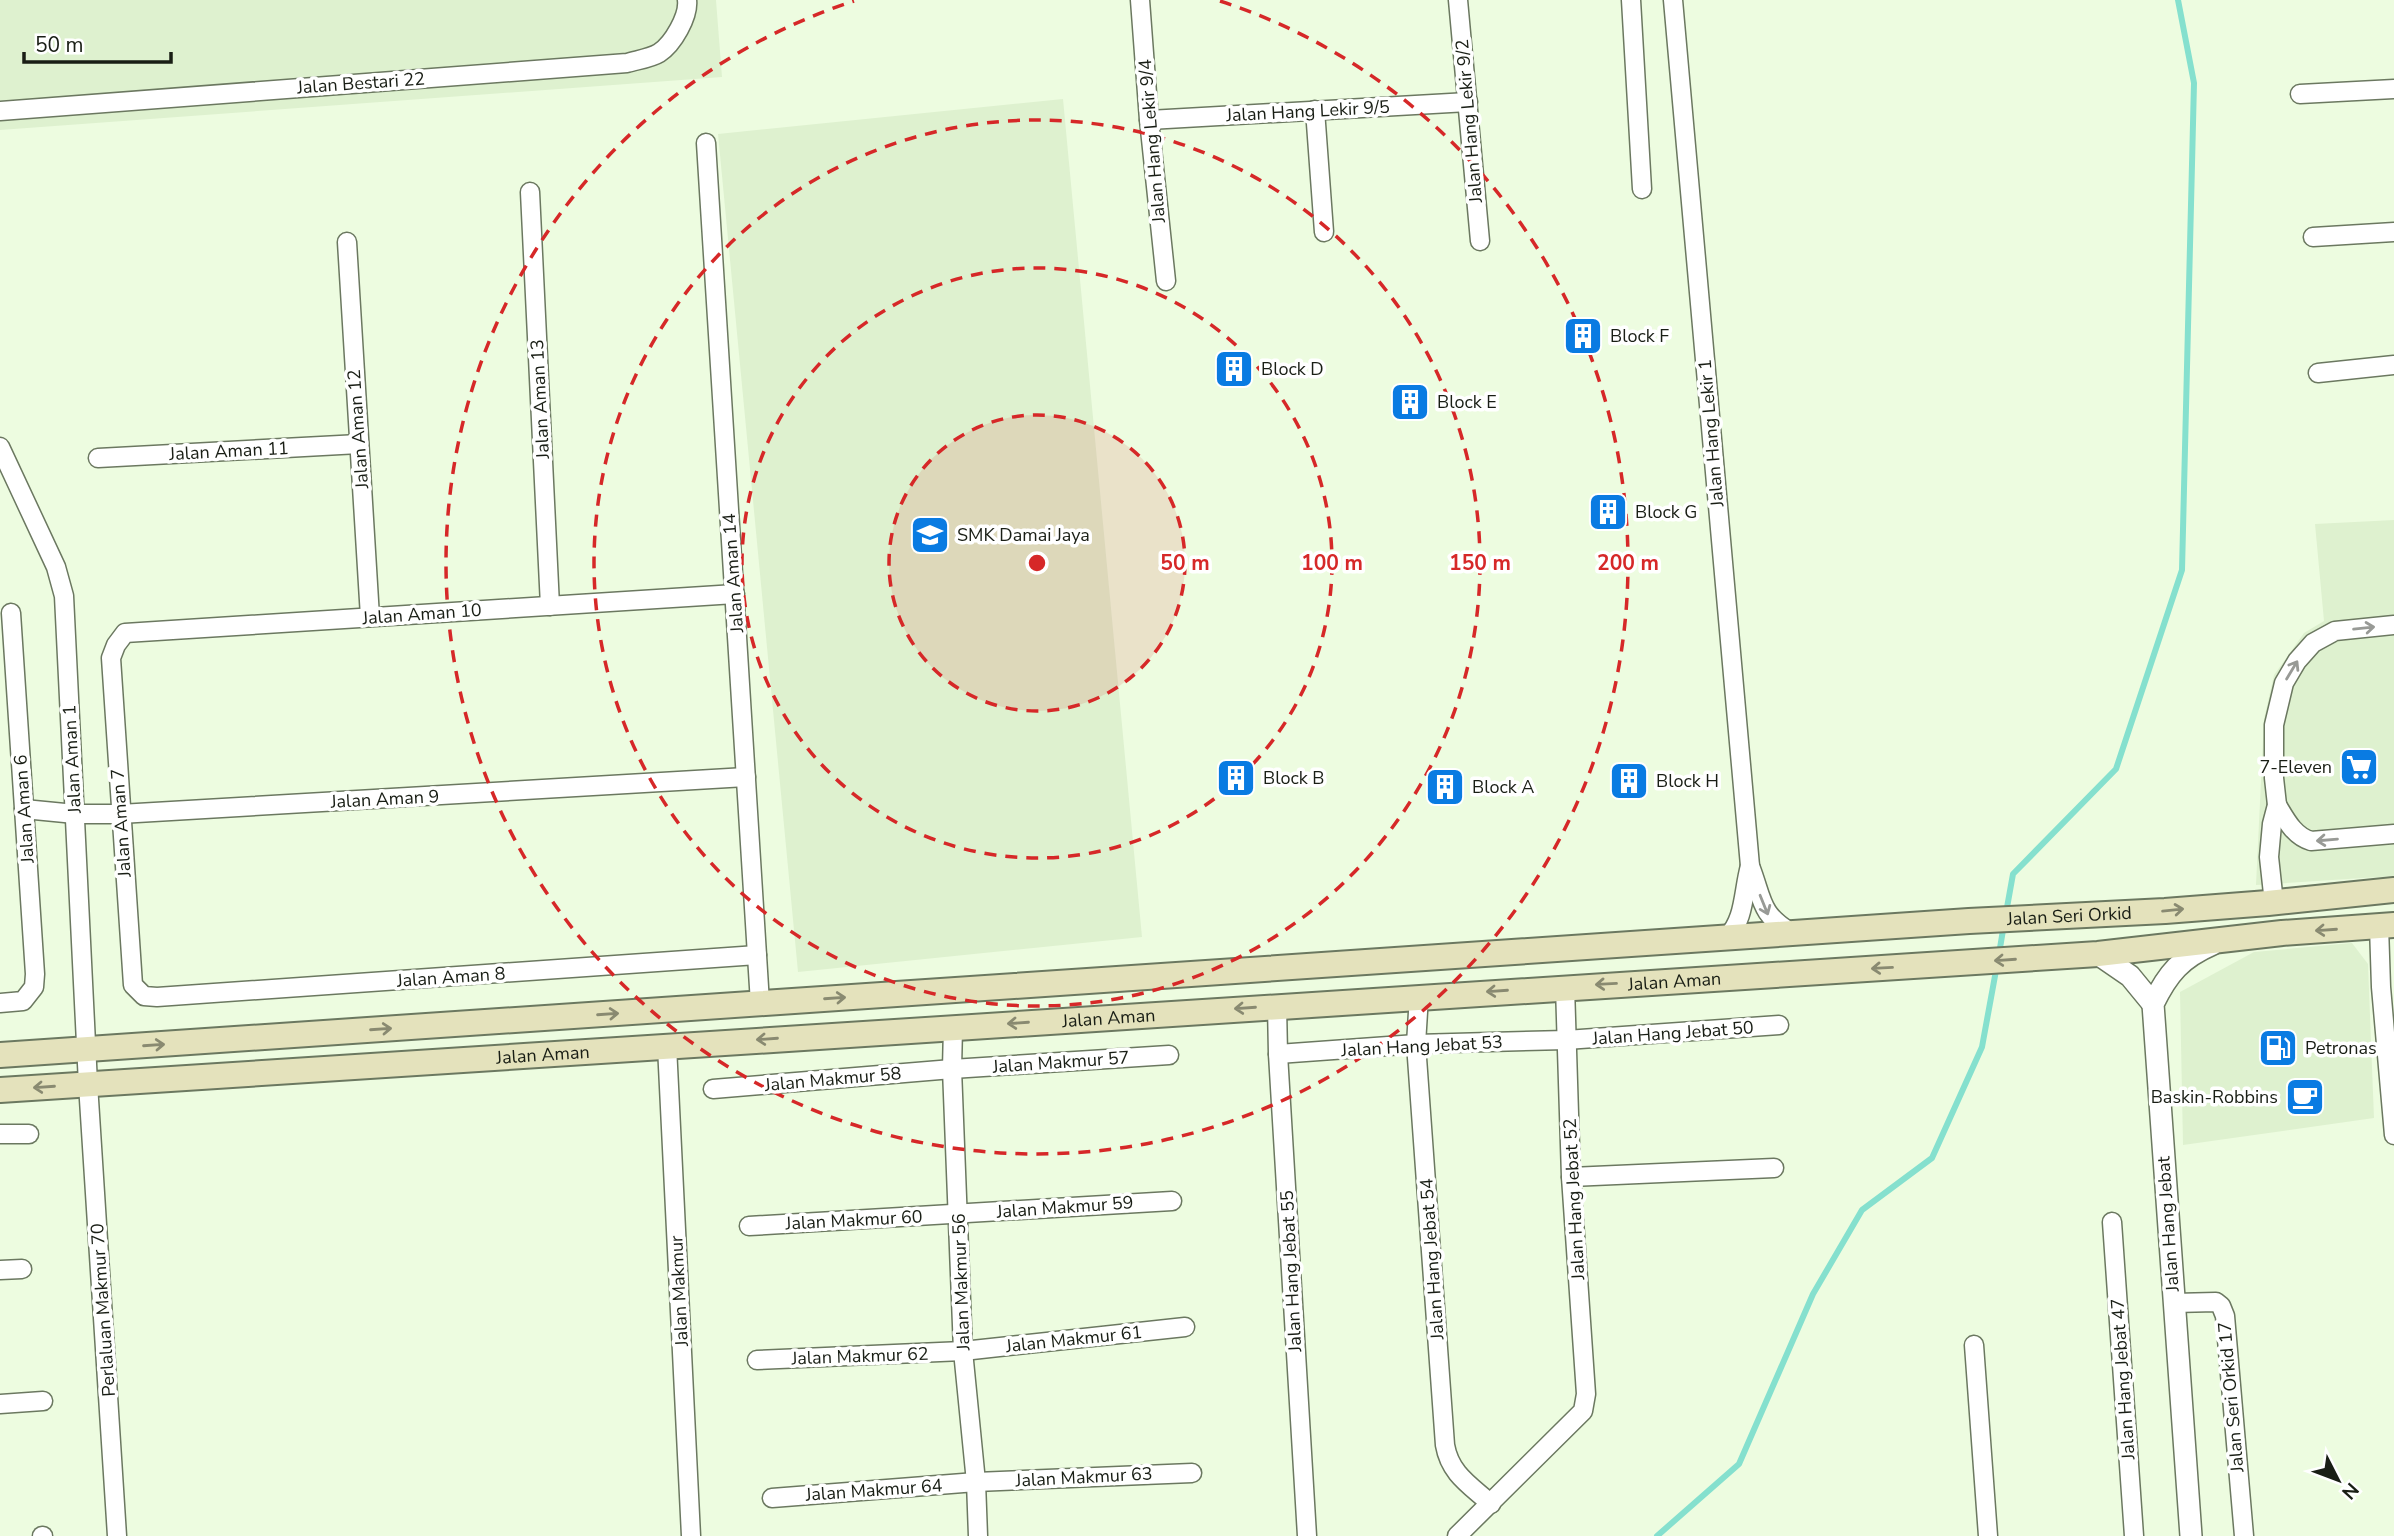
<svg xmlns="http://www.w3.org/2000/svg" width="2394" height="1536" viewBox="0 0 2394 1536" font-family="'Nunito Sans',sans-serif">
	<rect width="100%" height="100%" fill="#edfce0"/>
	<g fill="#def1cf">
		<polygon points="0,0 716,0 722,77 0,130"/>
		<polygon points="1063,99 1142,937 798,972 718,134"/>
		<polygon points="2394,520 2394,876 2256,885 2264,719 2274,675 2304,633 2324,621 2315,524"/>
		<polygon points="2352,943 2368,964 2374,1118 2183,1145 2180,992 2254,952"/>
	</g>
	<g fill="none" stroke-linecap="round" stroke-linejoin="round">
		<g stroke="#85e0ce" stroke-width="6">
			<polyline points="2006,913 2013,874 2116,769 2182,570 2194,83 2178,0"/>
			<polyline points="1999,954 2004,924"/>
			<polyline points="1657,1536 1739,1464 1813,1294 1862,1210 1932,1158 1982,1047 1997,965"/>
		</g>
		<g stroke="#6b7860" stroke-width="21">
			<g id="minor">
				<polyline points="1140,0 1149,120 1166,281"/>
				<polyline points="1458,0 1480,241"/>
				<polyline points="1631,0 1642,189"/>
				<path d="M1673,0l77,866c13,33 9,48 42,67"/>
				<polyline points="2300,94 2394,89"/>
				<polyline points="1315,110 1324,232"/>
				<path d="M0,111l627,-48c10,-3 24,-5 32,-10 14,-9 30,-37 28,-53"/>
				<polyline points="1149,120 1468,102"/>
				<polyline points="706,143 760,1003"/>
				<polyline points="530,192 550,606"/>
				<polyline points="2313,237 2394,232"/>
				<polyline points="347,242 370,617"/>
				<polyline points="2318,373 2394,365"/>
				<polyline points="0,447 56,567 64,596 88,1084 117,1536"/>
				<polyline points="98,458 359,444"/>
				<polyline points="735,594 125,633 116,645 111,658 133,985 144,996 157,997 757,955"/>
				<path d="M2277,805c9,15 17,31 34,36l83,-7"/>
				<polyline points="24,809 75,814 120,814 746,777"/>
				<polyline points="2274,903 2269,857 2272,824 2277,805 2274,778 2274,725 2284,683 2297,661 2313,643 2335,631 2394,625"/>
				<polyline points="2379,926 2381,987 2394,1135"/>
				<path d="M1727,937c18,-17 16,-46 23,-71"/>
				<path d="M1419,996l-3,48 29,401c5,29 25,40 46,59"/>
				<polyline points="0,1003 23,1001 34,987 35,974 11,613"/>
				<polyline points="1277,1006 1278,1054 1307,1536"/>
				<polyline points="953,1027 952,1069 963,1351 976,1482 978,1536"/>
				<polyline points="667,1046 691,1536"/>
				<polyline points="1278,1054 1416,1044 1566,1040 1779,1025"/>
				<polyline points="713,1089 952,1069 1169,1055"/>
				<polyline points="0,1134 29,1134"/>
				<polyline points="1571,1177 1774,1168"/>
				<polyline points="2112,1222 2134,1536"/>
				<polyline points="749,1226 1172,1201"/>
				<polyline points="0,1270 22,1269"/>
				<polyline points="2174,1303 2216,1302 2221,1306 2225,1316 2244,1536"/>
				<polyline points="1974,1345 1988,1536"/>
				<polyline points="757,1360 963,1351 1185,1327"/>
				<polyline points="0,1404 43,1401"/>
				<polyline points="772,1498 976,1482 1192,1473"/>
				<polyline points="42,1536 43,1536"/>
				<polyline points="1457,1536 1583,1411 1586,1394 1571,1177 1565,987"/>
			</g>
		</g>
		<g stroke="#6b7860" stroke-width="24">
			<g id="tertiary">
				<polyline points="2098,954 2130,976 2153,1004"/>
				<path d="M2191,1536l-38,-532c15,-31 28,-46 60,-60"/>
			</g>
		</g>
		<g stroke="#6b7860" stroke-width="28">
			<g id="secondary">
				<path id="s1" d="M0,1055l1969,-134 196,-10 103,-8 126,-13"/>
				<path id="s2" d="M0,1090l2098,-136 184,-21 112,-8"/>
			</g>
		</g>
		<use href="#minor" stroke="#fff" stroke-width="18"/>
		<use href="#tertiary" stroke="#fff" stroke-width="21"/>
		<use href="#secondary" stroke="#e4e2bc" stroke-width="24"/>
	</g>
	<defs><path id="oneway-shaft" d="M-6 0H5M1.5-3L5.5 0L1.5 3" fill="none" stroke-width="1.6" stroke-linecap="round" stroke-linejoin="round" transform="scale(1.75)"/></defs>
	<g stroke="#989a96">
		<use href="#oneway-shaft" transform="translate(2364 628) rotate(-6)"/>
		<use href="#oneway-shaft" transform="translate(2292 670) rotate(-59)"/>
		<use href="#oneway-shaft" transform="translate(2327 840) rotate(175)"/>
		<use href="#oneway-shaft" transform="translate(1764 905) rotate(68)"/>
	</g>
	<g stroke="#898a71">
		<use href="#oneway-shaft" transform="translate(2173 910) rotate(-6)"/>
		<use href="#oneway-shaft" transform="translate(2326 930) rotate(176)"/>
		<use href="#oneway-shaft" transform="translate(2005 960) rotate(176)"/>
		<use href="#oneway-shaft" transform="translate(1882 968) rotate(177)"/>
		<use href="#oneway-shaft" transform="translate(1606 984) rotate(177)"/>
		<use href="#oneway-shaft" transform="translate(1497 991) rotate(176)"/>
		<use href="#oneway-shaft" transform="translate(835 998) rotate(-4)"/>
		<use href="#oneway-shaft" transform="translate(1245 1008) rotate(176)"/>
		<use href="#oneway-shaft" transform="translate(608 1014) rotate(-4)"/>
		<use href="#oneway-shaft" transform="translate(1018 1023) rotate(176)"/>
		<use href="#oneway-shaft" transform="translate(381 1029) rotate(-4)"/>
		<use href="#oneway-shaft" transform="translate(767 1039) rotate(176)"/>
		<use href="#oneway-shaft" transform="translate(154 1045) rotate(-4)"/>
		<use href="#oneway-shaft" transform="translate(44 1087) rotate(176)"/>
	</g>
	<circle cx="1037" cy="563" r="148" fill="#d62828" fill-opacity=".12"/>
	<g fill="none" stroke="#d62828" stroke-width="3.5" stroke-dasharray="12 9">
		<circle cx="1037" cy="563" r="148"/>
		<circle cx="1037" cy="563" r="295"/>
		<circle cx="1037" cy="563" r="443"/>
		<path d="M1220 1A591 591 0 1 1 854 1"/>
	</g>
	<defs>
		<g id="building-square" transform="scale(2.0125)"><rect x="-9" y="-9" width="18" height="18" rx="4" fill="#097be2" stroke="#fff"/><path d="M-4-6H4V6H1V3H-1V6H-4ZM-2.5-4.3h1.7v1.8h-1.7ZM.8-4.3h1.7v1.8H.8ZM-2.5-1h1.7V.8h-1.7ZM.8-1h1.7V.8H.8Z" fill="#fff"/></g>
		<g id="school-square" transform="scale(2.0125)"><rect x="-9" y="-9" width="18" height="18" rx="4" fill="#097be2" stroke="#fff"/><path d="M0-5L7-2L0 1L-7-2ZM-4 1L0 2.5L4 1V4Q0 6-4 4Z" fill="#fff"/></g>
		<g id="supermarket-square" transform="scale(2.0125)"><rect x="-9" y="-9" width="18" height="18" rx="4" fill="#097be2" stroke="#fff"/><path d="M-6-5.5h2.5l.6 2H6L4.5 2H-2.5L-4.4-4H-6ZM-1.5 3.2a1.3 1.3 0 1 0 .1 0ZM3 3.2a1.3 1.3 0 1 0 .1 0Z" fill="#fff"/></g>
		<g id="fuel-square" transform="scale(2.0125)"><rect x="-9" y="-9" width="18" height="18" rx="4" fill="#097be2" stroke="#fff"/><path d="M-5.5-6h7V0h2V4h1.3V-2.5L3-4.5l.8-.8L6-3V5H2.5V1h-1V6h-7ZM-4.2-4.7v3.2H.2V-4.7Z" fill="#fff"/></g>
		<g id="cafe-square" transform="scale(2.0125)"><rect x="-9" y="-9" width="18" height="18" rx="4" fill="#097be2" stroke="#fff"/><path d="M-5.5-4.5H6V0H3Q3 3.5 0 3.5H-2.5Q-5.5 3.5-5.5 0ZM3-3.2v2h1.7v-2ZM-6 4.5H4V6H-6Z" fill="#fff"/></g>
	</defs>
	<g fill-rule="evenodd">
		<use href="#building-square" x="1583" y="336"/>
		<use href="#building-square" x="1234" y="369"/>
		<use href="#building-square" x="1410" y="402"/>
		<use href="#building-square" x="1608" y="512"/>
		<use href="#school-square" x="930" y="535"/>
		<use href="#supermarket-square" x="2359" y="767"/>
		<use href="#building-square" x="1236" y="778"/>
		<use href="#building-square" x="1629" y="781"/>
		<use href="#building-square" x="1445" y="787"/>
		<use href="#fuel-square" x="2278" y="1048"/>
		<use href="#cafe-square" x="2305" y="1097"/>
	</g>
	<g text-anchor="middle" stroke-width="7" stroke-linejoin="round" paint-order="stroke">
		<g font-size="18" fill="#191e15" stroke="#fff">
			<text transform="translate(361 83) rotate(-4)" y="6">Jalan Bestari 22</text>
			<text transform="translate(1308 111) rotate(-3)" y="6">Jalan Hang Lekir 9/5</text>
			<text transform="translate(1469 121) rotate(-95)" y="6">Jalan Hang Lekir 9/2</text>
			<text transform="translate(1152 141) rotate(-95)" y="6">Jalan Hang Lekir 9/4</text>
			<text transform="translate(540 399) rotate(-93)" y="6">Jalan Aman 13</text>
			<text transform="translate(358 429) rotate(-94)" y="6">Jalan Aman 12</text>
			<text transform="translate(1711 433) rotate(-95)" y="6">Jalan Hang Lekir 1</text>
			<text transform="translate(229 451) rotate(-3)" y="6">Jalan Aman 11</text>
			<text transform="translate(733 573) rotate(-94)" y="6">Jalan Aman 14</text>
			<text transform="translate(422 614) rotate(-4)" y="6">Jalan Aman 10</text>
			<text transform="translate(72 759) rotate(-93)" y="6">Jalan Aman 1</text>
			<text transform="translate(385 799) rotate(-3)" y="6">Jalan Aman 9</text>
			<text transform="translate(24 809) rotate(-94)" y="6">Jalan Aman 6</text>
			<text transform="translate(121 823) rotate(-94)" y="6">Jalan Aman 7</text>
			<text dy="6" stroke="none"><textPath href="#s1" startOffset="2074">Jalan Seri Orkid</textPath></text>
			<text transform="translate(451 977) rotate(-4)" y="6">Jalan Aman 8</text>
			<text dy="6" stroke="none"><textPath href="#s2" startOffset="1678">Jalan Aman</textPath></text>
			<text dy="6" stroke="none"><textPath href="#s2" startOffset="1111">Jalan Aman</textPath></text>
			<text transform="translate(1673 1033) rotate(-4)" y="6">Jalan Hang Jebat 50</text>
			<text transform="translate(1422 1046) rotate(-3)" y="6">Jalan Hang Jebat 53</text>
			<text dy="6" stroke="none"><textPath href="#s2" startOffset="544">Jalan Aman</textPath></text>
			<text transform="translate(1061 1062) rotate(-4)" y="6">Jalan Makmur 57</text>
			<text transform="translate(833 1079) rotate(-5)" y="6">Jalan Makmur 58</text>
			<text transform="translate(1574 1199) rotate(-93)" y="6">Jalan Hang Jebat 52</text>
			<text transform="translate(1065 1207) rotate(-4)" y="6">Jalan Makmur 59</text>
			<text transform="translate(854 1220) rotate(-3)" y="6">Jalan Makmur 60</text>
			<text transform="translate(2168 1224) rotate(-94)" y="6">Jalan Hang Jebat</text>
			<text transform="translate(1432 1259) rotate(-94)" y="6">Jalan Hang Jebat 54</text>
			<text transform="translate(1291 1271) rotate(-93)" y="6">Jalan Hang Jebat 55</text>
			<text transform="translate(961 1282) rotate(-92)" y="6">Jalan Makmur 56</text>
			<text transform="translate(679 1291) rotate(-93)" y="6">Jalan Makmur</text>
			<text transform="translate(103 1310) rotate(-94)" y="6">Perlaluan Makmur 70</text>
			<text transform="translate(1074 1339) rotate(-6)" y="6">Jalan Makmur 61</text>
			<text transform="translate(860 1356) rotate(-2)" y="6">Jalan Makmur 62</text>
			<text transform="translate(2123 1379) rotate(-94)" y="6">Jalan Hang Jebat 47</text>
			<text transform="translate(2231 1397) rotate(-95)" y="6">Jalan Seri Orkid 17</text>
			<text transform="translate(1084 1477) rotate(-3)" y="6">Jalan Makmur 63</text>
			<text transform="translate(874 1490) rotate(-4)" y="6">Jalan Makmur 64</text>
		</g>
		<g font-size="18" fill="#191e15" stroke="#fff" text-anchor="start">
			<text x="1610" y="342">Block F</text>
			<text x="1261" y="375">Block D</text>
			<text x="1437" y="408">Block E</text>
			<text x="1635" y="518">Block G</text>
			<text x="957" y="541">SMK Damai Jaya</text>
			<text x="2332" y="773" text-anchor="end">7-Eleven</text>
			<text x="1263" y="784">Block B</text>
			<text x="1656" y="787">Block H</text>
			<text x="1472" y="793">Block A</text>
			<text x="2305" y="1054">Petronas</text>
			<text x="2278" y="1103" text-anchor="end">Baskin-Robbins</text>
		</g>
	</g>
	<circle cx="1037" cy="563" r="10" fill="#d62828" stroke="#fff" stroke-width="3.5"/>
	<g font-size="21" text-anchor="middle" font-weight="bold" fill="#d62828" stroke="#fff" stroke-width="7" stroke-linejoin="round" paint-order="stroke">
		<text x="1185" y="570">50 m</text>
		<text x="1332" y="570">100 m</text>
		<text x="1480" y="570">150 m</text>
		<text x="1628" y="570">200 m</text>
	</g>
	<g transform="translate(2338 1480) rotate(132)" stroke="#ffffff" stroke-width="5" paint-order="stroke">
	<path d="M0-5L12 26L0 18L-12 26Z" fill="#191e15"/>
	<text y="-10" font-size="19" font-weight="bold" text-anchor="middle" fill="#191e15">N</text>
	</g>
	<path d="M24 52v10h147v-10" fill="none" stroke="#191e15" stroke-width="3.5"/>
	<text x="35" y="52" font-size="21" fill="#191e15" stroke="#ffffff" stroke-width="5" paint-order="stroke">50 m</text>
</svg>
